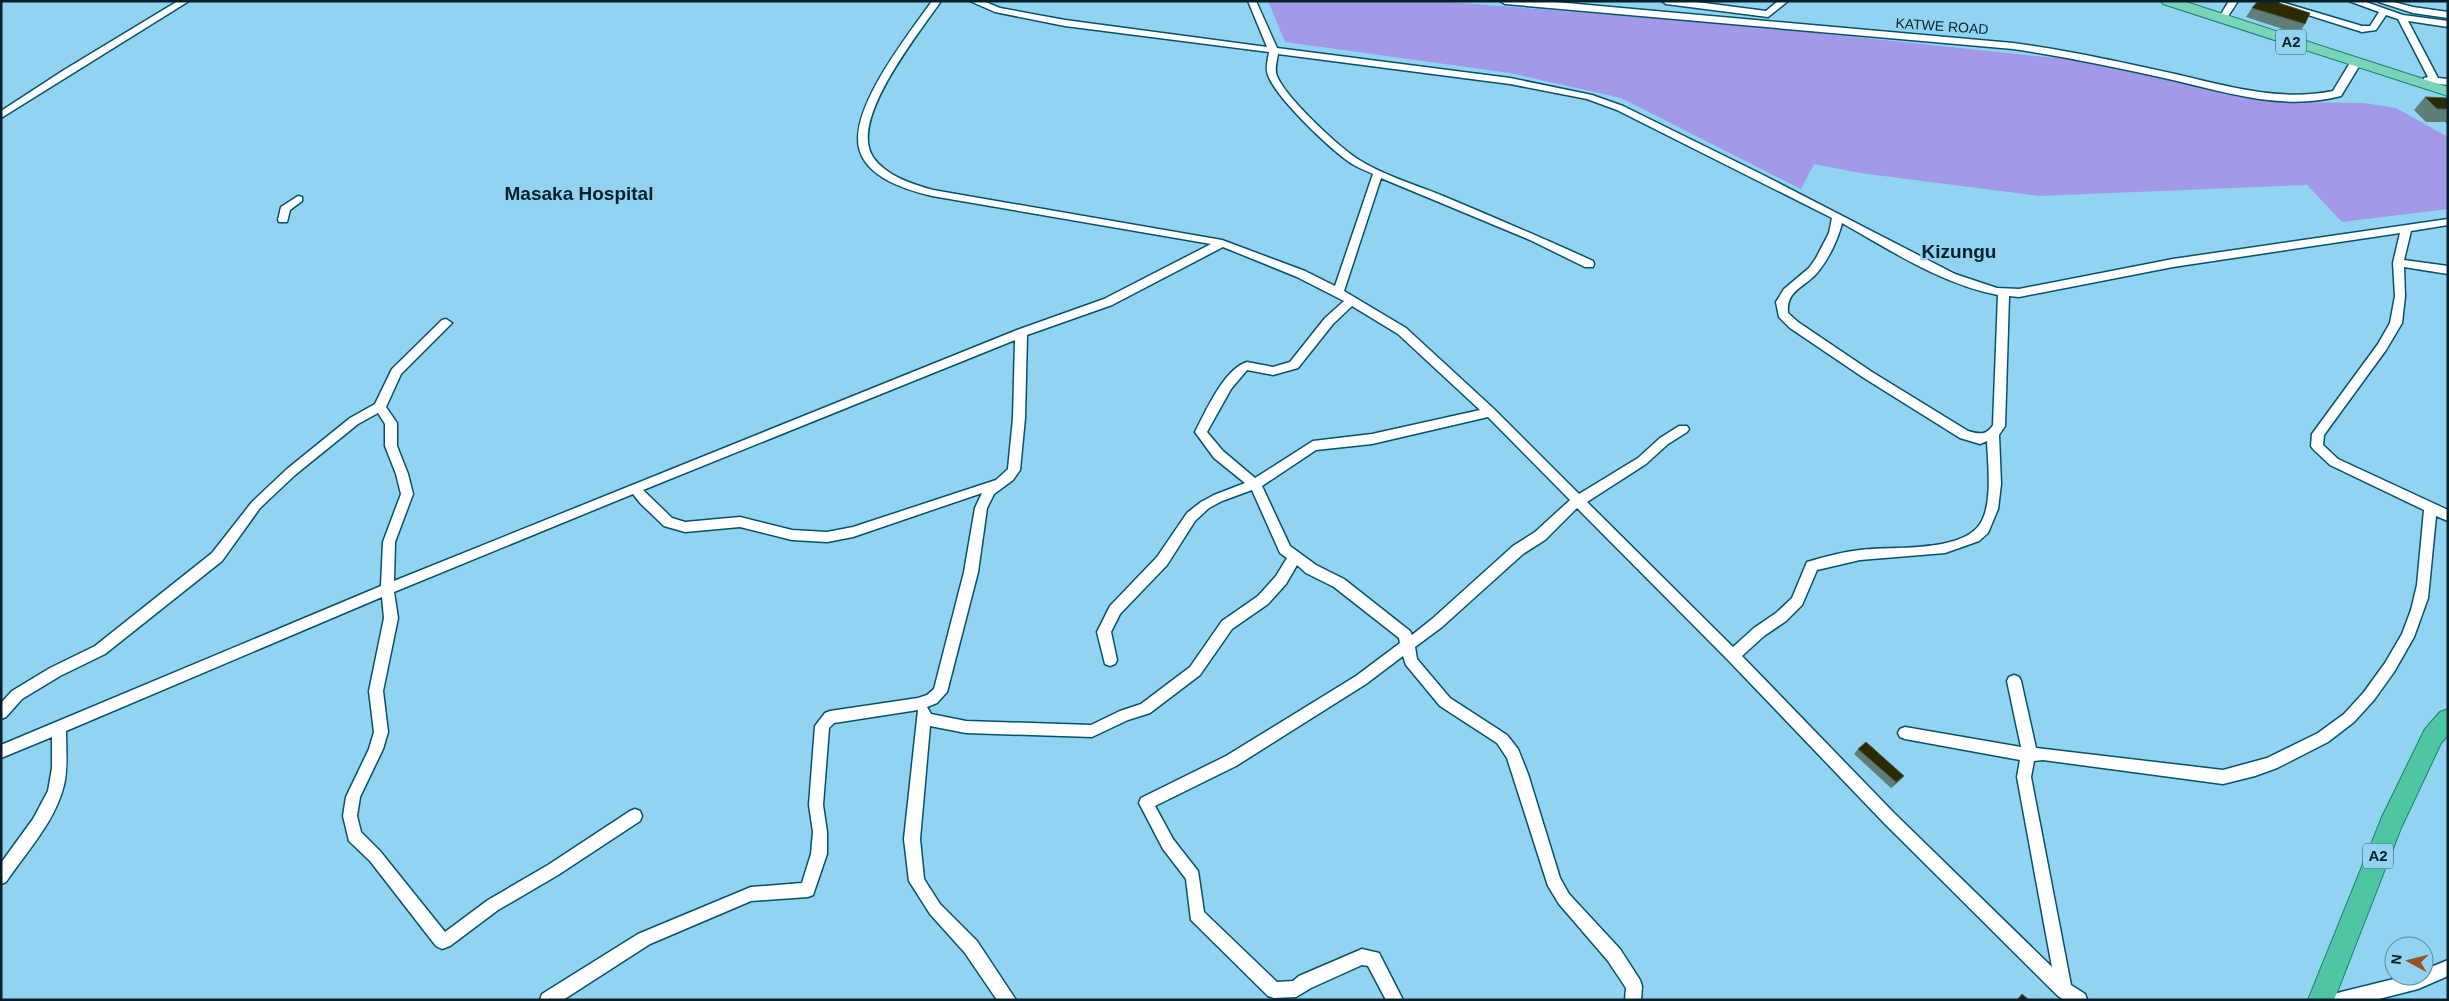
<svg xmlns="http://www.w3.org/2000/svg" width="2449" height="1001" viewBox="0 0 2449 1001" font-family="Arial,sans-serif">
	<rect width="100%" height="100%" fill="#91d3f0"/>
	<polygon fill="#a29ae9" points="1268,1 1434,1 1719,23 2105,63 2285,102 2364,103 2396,108 2448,137 2448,209 2342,222 2307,185 2039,196 1860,173 1814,164 1801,189 1621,98 1510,73 1285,42"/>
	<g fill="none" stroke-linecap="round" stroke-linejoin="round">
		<g stroke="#05526b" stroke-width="3">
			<g id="minor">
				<polygon points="178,1 189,1 1,118 1,111 64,70"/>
				<path d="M932,1h9c-21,31 -93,119 -68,156 13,19 39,27 60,33l289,50 83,31 30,15 38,-112c-8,-4 -17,-7 -24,-12 -21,-15 -73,-64 -81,-87 -3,-7 0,-15 1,-23l-204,-26 -70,-14 -25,-11h13l17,7 65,12 202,27 -19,-46h8l21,47 233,30 82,17 31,11 138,68 194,100 42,14 22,1 154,-30 275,-40v6l-37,6 -7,29 44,6v8l-44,-7 1,29 -3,27 -16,27 -62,85 -1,10 15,14 110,51v11l-12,-5 -8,82 -14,39 -20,35 -20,28 -20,22 -26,20 -51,26 -22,8 -32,8 -180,-24 -9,1 -3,16 40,208 14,9 2,6h-23l-6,-4 -174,-173 -156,-163 -151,-152 -32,32 -22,14 -81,73 -27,20 2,12 33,39 57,37 11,14 10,25 32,104 9,16 51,55 20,31 2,6 -1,14h-16l1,-12 -18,-27 -49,-57 -11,-18 -41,-128 -10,-15 -57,-37 -34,-41 -3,-9 -37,28 -130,82 -81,40 18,33 25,32 6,41 73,70 16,-1 6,-5 63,-27 17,4 24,47h-17l-18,-34 -6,-1 -51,23 -15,9 -22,1 -6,-2 -77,-76 -5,-41 -23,-30 -24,-46 2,-5 85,-42 130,-80 44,-33 -1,-5 -65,-51 -28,-14 -9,-8 -11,19 -18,20 -36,25 -32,46 -50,38 -22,7 -36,17 -126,-4 -36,-7 -10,113 4,40 16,25 37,37 39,59h-19l-32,-47 -35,-39 -21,-33 -5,-42 14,-129 -84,13 -5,5 -6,77 4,27v22l-14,41 -5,2 -57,4 -101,43 -87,56h-23l2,-6 96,-60 113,-47 51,-4 9,-29 2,-22 -4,-27 6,-79 10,-13 5,-2 88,-13 9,-3 7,-6 30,-117 11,-64 7,-15 -129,44 -26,5 -35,-2 -52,-13 -55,5 -21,-6 -24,-23 -7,-9 -239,98 4,26 -15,73 5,41 -5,17 -23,48 -3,19 4,16 19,19 65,81 43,-32 60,-35 82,-54 5,-2 5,2 2,5 -2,5 -82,54 -60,35 -48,36 -8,3 -6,-3 -66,-85 -21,-20 -6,-25 3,-19 23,-48 5,-17 -5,-41 15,-73 -2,-21 -316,134c0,18 2,37 -2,54 -9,37 -37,66 -58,97l-5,2v-21l32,-44 15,-28 4,-23v-31l-51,21v-13l380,-159 2,-44 18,-48 -5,-20 -11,-28v-22l-7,-11 -20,11 -63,51 -35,33 -38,53 -117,93 -45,22 -38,23 -16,18 -5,2v-16l11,-12 38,-23 45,-22 117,-93 40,-51 35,-33 63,-51 25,-14 17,-35 50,-49 4,-1 6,4 -51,51 -15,33 11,16v23l11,28 5,20 -18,48 -1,39 623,-251 87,-31 107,-55 -279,-48c-25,-6 -66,-18 -73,-48 -9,-41 50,-114 73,-147zM1278,54l232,30 77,15 30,11 215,108 -3,15 -13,25 -7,10 -25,21 -8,13 3,15 11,11 74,50 96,60 20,6 7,-3c1,23 6,64 -7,83 -19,29 -89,22 -120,26 -18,2 -36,7 -53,12l-15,36 -16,15 -22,15 -21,19 -146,-145 59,-38 22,-20 19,-12 2,-3 -2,-3h-8l-19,12 -22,20 -59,36 -85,-85 -88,-81 -62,-37 37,-113 149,62 55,27h8l1,-3 -1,-3c-50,-23 -100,-44 -150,-65 -29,-12 -61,-21 -87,-38 -20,-14 -70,-60 -79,-82 -3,-7 0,-15 1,-22zM1842,223c50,28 99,61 156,72l-5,130c-7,11 -14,9 -25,6l-96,-59 -74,-50 -10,-9c-2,-23 16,-25 29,-40 11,-13 21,-33 25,-50zM2400,233l-7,30 2,33 -5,27 -12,21 -66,90 -1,12 2,3 17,16 94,45 -7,75 -6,25 -9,24 -17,29 -21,29 -20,22 -26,19 -51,25 -44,12 -187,-22 -15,-67 -2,-4 -5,-2 -5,2 -2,4 14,66 -116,-20 -5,2 -2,4 2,4 5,2 115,21 -3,17 35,190 -158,-154 -152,-157 22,-20 22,-15 16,-16 15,-35 43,-10 85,-7 34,-12 9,-8 10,-24 3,-25 -2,-49 6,-9 4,-130 10,1 154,-30zM1223,247l74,30 47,24 -19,17 -35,44 -17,5 -26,-5c-23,7 -41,49 -52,70l19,26 31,25 -31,12 -13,7 -14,11 -30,44 -47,49 -13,26 8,32 5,2 5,-2 2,-4 -6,-28 9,-18 47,-49 28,-44 14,-13 13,-7 30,-11 28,63 7,5 -11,18 -18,20 -36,25 -32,46 -49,37 -21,7 -29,14 -125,-4 -35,-7 -4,-7 10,-4 10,-11 31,-120 9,-64 7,-14 19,-14 7,-10 5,-52 2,-83 85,-30zM1352,306l46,28 82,76 -108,24 -59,7 -58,37 -32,-27 -16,-19 24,-43 16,-19 26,5 25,-7 35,-44zM1015,340l-2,78 -5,51 -12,11 -143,47 -26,5 -35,-2 -52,-13 -55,5 -13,-4 -29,-28zM1488,417l82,83 -35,32 -22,14 -81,73 -20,16 -2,-4 -66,-52 -28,-14 -26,-19 -28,-60 54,-36 56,-6z"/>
				<polygon points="1662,1 1689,1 1766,11 1778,1 1788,1 1768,17 1666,4"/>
				<polygon points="2229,1 2238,1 2225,21 2219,21 2218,19"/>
				<polygon points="2264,1 2278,1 2362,26 2370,26 2379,12 2349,1 2363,1 2403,15 2448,21 2448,27 2408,21 2438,78 2448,79 2448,85 2424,82 2424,78 2428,77 2398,19 2386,15 2376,30 2362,32"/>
				<polygon points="2390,1 2413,7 2448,12 2448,18 2413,13 2379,2"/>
				<polygon points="298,196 302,197 302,201 290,210 287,222 279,222 278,220 281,207"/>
				<polygon points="2448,960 2448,976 2418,989 2375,1000 2333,1000 2335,994 2341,992 2406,976 2424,976 2424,970"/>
			</g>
		</g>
		<g stroke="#05526b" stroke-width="3">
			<path id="tertiary" d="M1500,1h44l469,42c54,7 108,19 162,31 52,12 104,28 158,17l18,-30 4,-1 6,3 -20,33c-57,15 -112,-3 -168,-16 -53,-12 -106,-23 -160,-31l-508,-45z"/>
		</g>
		<g stroke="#17826a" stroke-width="2">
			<polygon id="primary" points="2161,1 2183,1 2448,87 2448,96 2163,4"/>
		</g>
		<g stroke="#17826a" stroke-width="2">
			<polygon id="trunk" points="2448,709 2448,735 2441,743 2401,828 2334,1000 2308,1000 2382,817 2425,729 2440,712"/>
		</g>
		<use href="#minor" fill="#fff" fill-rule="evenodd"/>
		<use href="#tertiary" fill="#fff" fill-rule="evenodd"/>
		<use href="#primary" fill="#7ad4ba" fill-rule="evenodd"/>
		<use href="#trunk" fill="#4ec6a3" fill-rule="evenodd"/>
	</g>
	<g fill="#5e7e78">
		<polygon points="2279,3 2305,24 2298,34 2246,17 2252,8"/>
		<polygon points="2425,97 2448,98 2448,125 2445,122 2426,122 2414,110"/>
		<polygon points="1858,749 1904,776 1899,781 1891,788 1854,754"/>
	</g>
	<polygon fill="#4a5d48" points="1904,776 1899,781 1891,788 1896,782"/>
	<g fill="#2c2a00" stroke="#4a5d48">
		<polygon points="2258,1 2281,1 2279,3 2310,13 2305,24 2252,8"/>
		<polygon points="2425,97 2448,98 2448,109 2437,109"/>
		<polygon points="1866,742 1904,776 1896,782 1858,749"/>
		<polygon points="2022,994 2029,1000 2017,1000"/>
	</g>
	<g text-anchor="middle" stroke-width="5" stroke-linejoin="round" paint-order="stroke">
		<g font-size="14" fill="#041f2a" stroke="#91d3f0">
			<text transform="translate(1942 26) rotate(4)" y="5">KATWE ROAD</text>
		</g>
		<g fill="#91d3f0" stroke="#2e5565" stroke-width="1">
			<rect x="2276" y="29.5" width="30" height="25" rx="4"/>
			<rect x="2363" y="843.5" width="30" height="25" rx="4"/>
		</g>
		<g font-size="15" font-weight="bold" fill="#041f2a">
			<text x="2291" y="47">A2</text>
			<text x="2378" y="861">A2</text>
		</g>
		<g font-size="19" font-weight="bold" fill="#041f2a" stroke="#91d3f0">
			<text x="579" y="200">Masaka Hospital</text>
			<text x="1959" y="258">Kizungu</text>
		</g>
	</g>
	<rect width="2449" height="1001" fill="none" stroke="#041f2a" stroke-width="5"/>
	<g transform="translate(2409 961) rotate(277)"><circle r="24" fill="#91d3f0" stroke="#598ba1"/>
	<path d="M0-4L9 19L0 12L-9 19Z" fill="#98522b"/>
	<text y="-8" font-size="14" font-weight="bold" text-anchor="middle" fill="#041f2a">N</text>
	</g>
</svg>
